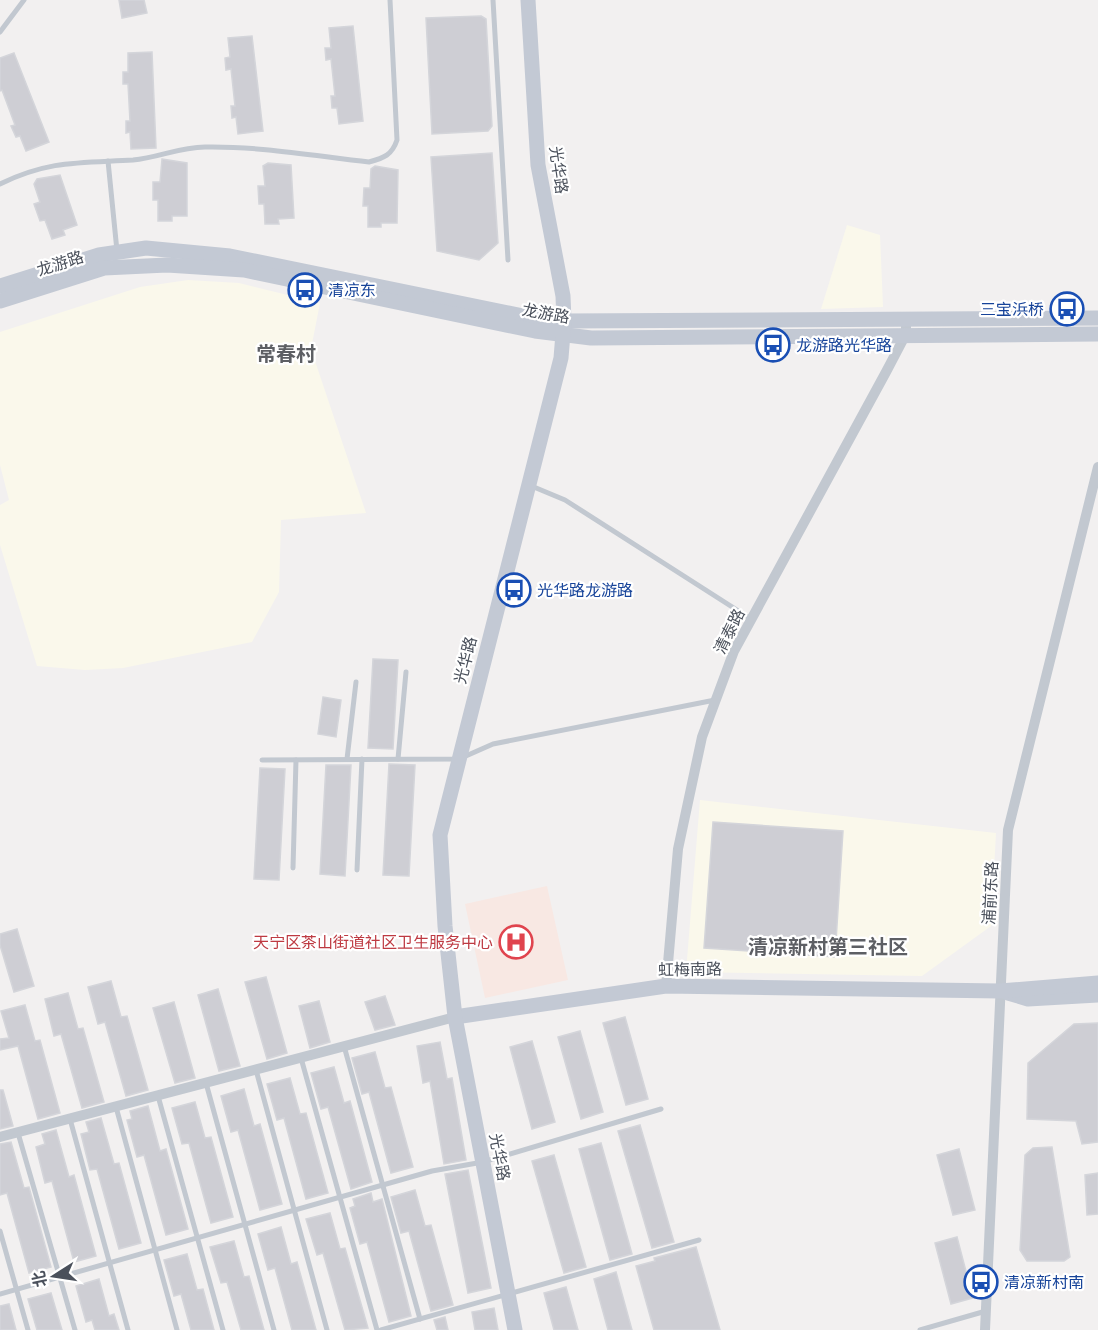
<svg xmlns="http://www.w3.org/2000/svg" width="1098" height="1330" viewBox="0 0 1098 1330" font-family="'Fira Sans','Noto Sans SC',sans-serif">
	<rect width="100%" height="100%" fill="#f2f0f0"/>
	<g fill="#faf8eb">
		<polygon points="847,225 880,235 883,307 821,309"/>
		<polygon points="188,280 239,283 320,303 311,349 366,513 281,520 279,592 252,642 123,668 85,670 37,666 0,545 0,505 9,500 0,465 0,332 140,287"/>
		<polygon points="700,800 996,833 991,926 922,976 686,972"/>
	</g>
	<polygon fill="#f8e8e3" points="547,886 568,980 485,998 465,904"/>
	<g fill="#ceced4" stroke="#d4d5da" stroke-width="1.5">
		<polygon points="119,0 144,0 147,13 122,18"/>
		<polygon points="481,16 486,19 492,126 488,131 432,134 426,18"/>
		<polygon points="353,26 363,121 339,124 337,108 332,108 331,96 335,96 331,59 326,60 325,48 331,48 329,28"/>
		<polygon points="252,36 263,131 238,134 236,117 232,118 231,106 235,106 231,69 226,70 225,58 230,57 228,38"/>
		<polygon points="152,52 156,148 131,149 130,132 126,133 126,121 130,121 128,84 123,84 123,72 128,72 128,53"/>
		<polygon points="14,53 49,142 26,151 20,136 16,137 11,126 15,125 2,90 0,91 0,58"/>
		<polygon points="492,153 498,243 479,260 437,251 431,157"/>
		<polygon points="162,159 187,163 187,216 172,216 172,221 158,221 158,200 153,200 153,182 160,182"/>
		<polygon points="268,163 291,165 294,218 278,219 279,224 265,224 264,204 259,204 258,186 265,186 263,166"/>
		<polygon points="375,166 398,170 397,223 381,223 381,227 368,227 368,206 363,206 364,188 370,188 371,169"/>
		<polygon points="60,175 77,225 63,230 65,235 52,239 45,220 40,221 34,204 40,202 34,184 37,179"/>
		<polygon points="373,659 398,660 393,749 368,748"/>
		<polygon points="323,697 341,700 336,737 318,734"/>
		<polygon points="389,764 415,765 409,876 383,875"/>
		<polygon points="326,765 351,765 345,876 320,874"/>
		<polygon points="260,768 285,769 279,880 254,879"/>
		<polygon points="713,822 843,831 835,957 704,948"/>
		<polygon points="17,929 34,986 14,992 0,945 0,934"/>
		<polygon points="266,977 287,1053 267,1059 245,982"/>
		<polygon points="111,981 121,1017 127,1016 148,1090 126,1096 105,1022 98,1024 88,987"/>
		<polygon points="218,989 240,1066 219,1071 198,995"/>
		<polygon points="68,993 78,1029 83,1028 104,1102 82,1108 61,1034 54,1036 45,999"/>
		<polygon points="385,996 395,1025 375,1030 365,1002"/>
		<polygon points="319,1001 330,1042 310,1048 299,1006"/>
		<polygon points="174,1002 195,1078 175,1083 153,1008"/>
		<polygon points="25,1005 35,1041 40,1040 60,1113 38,1119 18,1046 0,1050 0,1039 9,1038 1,1011"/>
		<polygon points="625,1017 648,1099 626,1105 603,1023"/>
		<polygon points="1098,1023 1098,1142 1082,1144 1076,1121 1027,1119 1028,1063 1074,1024"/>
		<polygon points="580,1031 603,1112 581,1119 558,1037"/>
		<polygon points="532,1041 555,1122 532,1129 510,1047"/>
		<polygon points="440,1042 447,1079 452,1078 466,1160 444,1164 430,1081 423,1083 417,1046"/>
		<polygon points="375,1052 385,1088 391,1087 413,1167 391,1173 369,1092 362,1094 352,1058"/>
		<polygon points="334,1067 344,1103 350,1101 372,1182 351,1189 328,1107 321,1109 311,1073"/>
		<polygon points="290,1078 300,1114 306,1113 328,1193 306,1199 284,1118 277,1120 267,1084"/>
		<polygon points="244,1089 254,1126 260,1124 282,1204 260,1210 238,1130 231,1132 221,1096"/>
		<polygon points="0,1090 3,1090 13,1126 0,1129"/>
		<polygon points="195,1102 205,1138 211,1137 233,1217 211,1223 189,1143 182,1144 172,1108"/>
		<polygon points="148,1106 160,1151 166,1149 188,1229 166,1235 144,1155 137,1157 127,1120 132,1119 130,1111"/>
		<polygon points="101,1118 114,1164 119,1163 141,1243 119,1249 97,1169 90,1170 81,1134 89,1132 86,1122"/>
		<polygon points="640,1125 674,1242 652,1248 618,1131"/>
		<polygon points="56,1130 69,1177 74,1175 96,1256 74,1262 52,1181 45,1183 36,1147 45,1144 42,1134"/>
		<polygon points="11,1142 24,1188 29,1187 51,1267 29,1273 7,1193 0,1195 0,1144"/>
		<polygon points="601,1143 632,1254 610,1260 579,1149"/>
		<polygon points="1052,1147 1070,1257 1064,1261 1027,1261 1020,1250 1025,1155 1033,1148"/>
		<polygon points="959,1149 975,1210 953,1215 937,1155"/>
		<polygon points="554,1155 586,1267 564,1273 532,1161"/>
		<polygon points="468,1170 491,1288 468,1293 445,1174"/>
		<polygon points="1098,1173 1098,1214 1087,1215 1085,1175"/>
		<polygon points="415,1190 425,1226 431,1225 453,1305 431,1311 409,1231 401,1233 391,1197"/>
		<polygon points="371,1193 373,1202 382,1199 411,1316 389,1322 367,1242 360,1244 350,1208 355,1206 353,1199"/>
		<polygon points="330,1213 340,1249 345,1248 368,1328 345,1330 323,1253 317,1255 306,1219"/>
		<polygon points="281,1227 291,1264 297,1262 316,1330 292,1330 275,1268 268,1270 258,1234"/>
		<polygon points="957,1237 973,1298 951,1304 935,1243"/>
		<polygon points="234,1241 244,1277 249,1276 264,1330 241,1330 227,1282 221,1283 210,1247"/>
		<polygon points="696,1247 720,1330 654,1330 636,1266 655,1261 654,1258"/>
		<polygon points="187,1254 197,1290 203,1289 214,1330 191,1330 181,1294 174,1296 164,1260"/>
		<polygon points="616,1272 632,1330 608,1330 594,1279"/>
		<polygon points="99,1279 109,1316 114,1314 119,1330 95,1330 92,1320 86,1322 76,1286"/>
		<polygon points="566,1287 578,1330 554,1330 544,1293"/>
		<polygon points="51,1293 62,1330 37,1330 28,1299"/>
		<polygon points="9,1304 16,1330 0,1330 0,1306"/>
		<polygon points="494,1308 498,1330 475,1330 472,1312"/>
		<polygon points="445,1317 448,1330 437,1330 434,1320"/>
	</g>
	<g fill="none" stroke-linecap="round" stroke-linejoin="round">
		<g stroke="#c2c8d0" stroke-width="5">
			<polyline points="493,0 508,260"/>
			<polyline points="0,32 24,0"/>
			<polyline points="108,161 117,251"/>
			<path d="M0,184c49,-24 80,-21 133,-24 25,-2 46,-13 72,-13 55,-1 110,9 164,15 15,-4 23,-7 28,-22l-7,-140"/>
			<polyline points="529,485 565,500 751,619"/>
			<polyline points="347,759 356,682"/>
			<polyline points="398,759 406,672"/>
			<polyline points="262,760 459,759 493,744 715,700"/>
			<polyline points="293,868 296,760"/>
			<polyline points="357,870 362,759"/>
			<polyline points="344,1046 420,1319"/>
			<polyline points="301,1058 377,1330"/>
			<polyline points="256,1070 327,1330"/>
			<polyline points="206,1083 274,1330"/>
			<polyline points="158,1096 223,1330"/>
			<polyline points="116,1107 177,1330"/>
			<polyline points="70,1119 128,1330"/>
			<polyline points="18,1133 75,1330"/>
			<polyline points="0,1231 28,1330"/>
			<polyline points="0,1294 432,1171 483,1162 661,1109"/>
			<polyline points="381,1330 699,1240"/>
			<polyline points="920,1330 986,1311"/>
		</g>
		<g stroke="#c2c8d0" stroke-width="10">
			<polyline points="666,986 678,849 702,737 734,651 886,372 906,334 906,320"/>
			<polyline points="0,1137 455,1017"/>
			<polyline points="985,1330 1008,830 1098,467"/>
		</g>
		<g stroke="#c3c9d4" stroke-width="15">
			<polyline points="0,286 99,255 146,248 230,256 533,318 564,321 1098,318"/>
			<polyline points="0,301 104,268 167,265 244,270 535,331 591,338 1098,334"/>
			<polyline points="1008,993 1028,999 1098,995"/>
			<polyline points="455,1017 666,986 1000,991 1098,983"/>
			<polyline points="515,1330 455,1017 445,926 440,835 561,358 564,321 563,296 538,165 528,0"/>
		</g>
	</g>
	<defs>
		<g id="bus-ring" transform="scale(1.725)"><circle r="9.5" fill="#fff" stroke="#1a4fb4" stroke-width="1.5"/><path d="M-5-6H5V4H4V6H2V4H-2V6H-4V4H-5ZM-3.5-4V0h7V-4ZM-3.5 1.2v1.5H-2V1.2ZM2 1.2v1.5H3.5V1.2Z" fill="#1a4fb4"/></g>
		<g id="hospital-ring" transform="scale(1.725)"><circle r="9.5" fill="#fff" stroke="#e0444e" stroke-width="1.5"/><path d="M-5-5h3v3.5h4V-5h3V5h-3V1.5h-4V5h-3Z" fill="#e0444e"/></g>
	</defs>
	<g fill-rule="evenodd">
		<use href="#bus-ring" x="305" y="290"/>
		<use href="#bus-ring" x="1067" y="309"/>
		<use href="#bus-ring" x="773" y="345"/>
		<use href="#bus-ring" x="514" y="590"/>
		<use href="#hospital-ring" x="516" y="942"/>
		<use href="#bus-ring" x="981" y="1282"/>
	</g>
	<g text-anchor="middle" stroke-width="4.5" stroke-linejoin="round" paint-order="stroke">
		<g font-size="16" fill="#4a505b" stroke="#fff">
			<text transform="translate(559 170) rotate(82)" y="6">光华路</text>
			<text transform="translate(60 263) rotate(-18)" y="6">龙游路</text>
			<text transform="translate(546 313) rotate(10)" y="6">龙游路</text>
			<text transform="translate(729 631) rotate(-64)" y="6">清泰路</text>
			<text transform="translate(465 660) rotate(-76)" y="6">光华路</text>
			<text transform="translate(990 893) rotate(-87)" y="6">浦前东路</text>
			<text transform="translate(690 969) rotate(-1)" y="6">虹梅南路</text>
			<text transform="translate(500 1157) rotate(79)" y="6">光华路</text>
		</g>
		<g font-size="16" fill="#164399" stroke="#fff" text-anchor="start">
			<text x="328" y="296">清凉东</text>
			<text x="1044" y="315" text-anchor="end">三宝浜桥</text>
			<text x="796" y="351">龙游路光华路</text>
			<text x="537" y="596">光华路龙游路</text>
			<text x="1004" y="1288">清凉新村南</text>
		</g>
		<g font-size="16" fill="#be3a42" stroke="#fff" text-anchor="end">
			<text x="493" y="948">天宁区茶山街道社区卫生服务中心</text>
		</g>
		<g font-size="20" font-weight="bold" fill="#5d5f64" stroke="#fff">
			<text x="286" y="361">常春村</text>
			<text x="828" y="954">清凉新村第三社区</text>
		</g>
	</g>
	<g transform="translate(54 1276) rotate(258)" stroke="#ffffff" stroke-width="4.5" paint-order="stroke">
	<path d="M0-4.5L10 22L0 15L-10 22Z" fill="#4a505b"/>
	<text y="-9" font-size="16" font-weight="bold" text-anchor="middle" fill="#4a505b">北</text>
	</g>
</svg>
